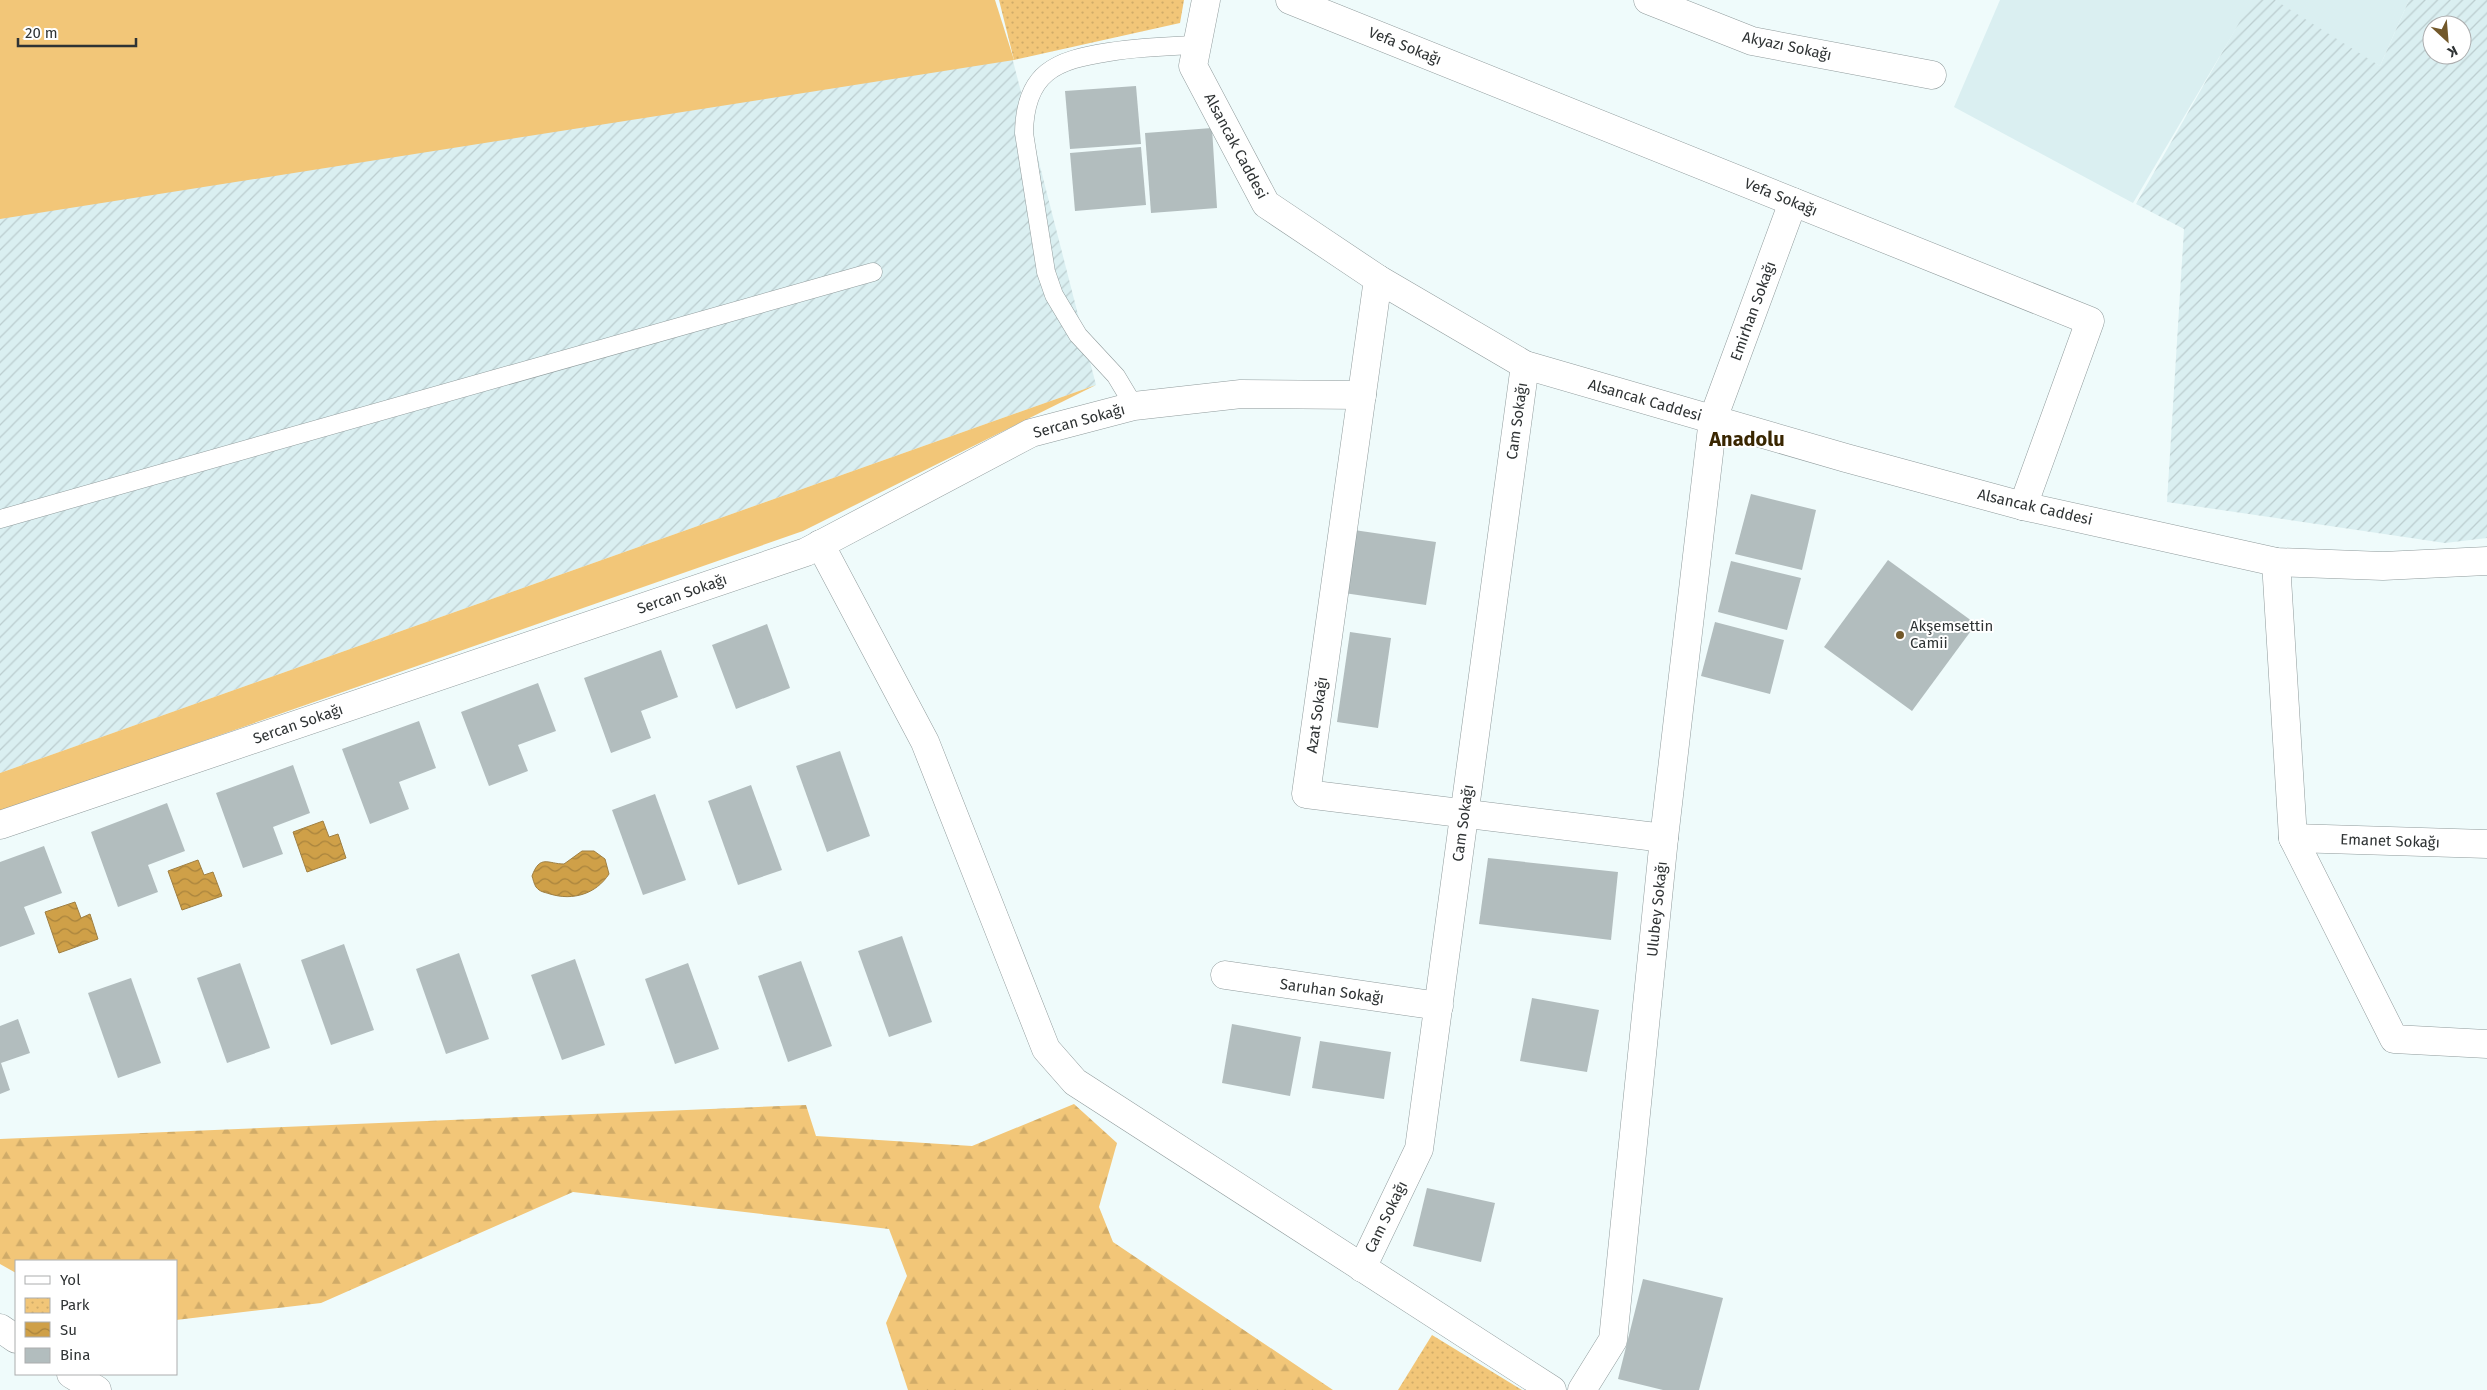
<svg xmlns="http://www.w3.org/2000/svg" width="2487" height="1390" viewBox="0 0 2487 1390" font-family="'Fira Sans',sans-serif">
	<defs>
		<pattern id="industrial-furrows" width="10" height="10" patternUnits="userSpaceOnUse" patternTransform="scale(1.25)"><rect width="10" height="10" fill="#daeff1"/><path d="M-1 1l2-2M0 10L10 0M9 11l2-2" fill="none" stroke="#bbcdcf"/></pattern>
		<pattern id="forest-firs" width="22" height="20" patternUnits="userSpaceOnUse" patternTransform="scale(1.25)"><rect width="22" height="20" fill="#f2c678"/><path d="M5 1l3.5 6h-7zM16 11l3.5 6h-7z" fill="#d0ab68"/></pattern>
		<pattern id="park-dots" width="8" height="8" patternUnits="userSpaceOnUse" patternTransform="scale(1.25)"><rect width="8" height="8" fill="#f2c678"/><path d="M2 2h.1M6 6h.1" fill="none" stroke="#d0ab68" stroke-width="1.8" stroke-linecap="round"/></pattern>
		<pattern id="water-waves" width="16" height="10" patternUnits="userSpaceOnUse" patternTransform="scale(1.25)"><rect width="16" height="10" fill="#cfa048"/><path d="M0 5q4-4 8 0t8 0" fill="none" stroke="#a8833d"/></pattern>
	</defs>
	<rect width="100%" height="100%" fill="#effbfb"/>
	<g fill="#daeff1">
		<polygon points="2000,0 2253,0 2133,203 1954,107"/>
		<polygon points="2264,0 2409,0 2380,66"/>
	</g>
	<g fill="url(#industrial-furrows)" fill-rule="evenodd">
		<path d="M2252,0h23l105,66 29,-66h78v538l-42,5 -278,-41 17,-273 -48,-25zM2432,25h30v30h-30z"/>
		<polygon points="1012,57 1096,385 0,773 0,212"/>
	</g>
	<g fill="#f2c678">
		<polygon points="0,0 995,0 1014,60 0,219"/>
		<polygon points="1096,385 803,531 0,812 0,773"/>
	</g>
	<polygon fill="url(#forest-firs)" points="1074,1104 1117,1143 1099,1207 1113,1242 1333,1390 908,1390 886,1323 907,1276 889,1229 573,1192 321,1303 176,1320 176,1261 16,1261 16,1273 0,1264 0,1139 806,1105 816,1136 972,1146"/>
	<g fill="url(#park-dots)">
		<polygon points="999,0 1184,0 1180,23 1014,60"/>
		<polygon points="1432,1335 1522,1390 1398,1390"/>
	</g>
	<g fill="url(#water-waves)" stroke="#9f7f42">
		<polygon points="323,821 329,837 338,834 346,858 307,872 293,832"/>
		<path d="M582,851h12l11,8 4,15c-13,20 -36,27 -59,20 -6,-2 -10,-2 -14,-7 -2,-3 -3,-8 -4,-11 8,-22 16,-12 32,-12z"/>
		<polygon points="198,860 204,875 213,872 222,896 182,910 168,871"/>
		<polygon points="75,902 81,918 90,914 98,939 59,953 45,912"/>
	</g>
	<g fill="#b2bdbe">
		<polygon points="1136,86 1141,144 1070,149 1065,91"/>
		<polygon points="1212,128 1217,208 1151,213 1145,133"/>
		<polygon points="1141,147 1146,205 1075,211 1070,153"/>
		<polygon points="1751,494 1816,510 1802,570 1735,554"/>
		<polygon points="1354,530 1436,542 1426,605 1344,593"/>
		<polygon points="1888,560 1976,624 1912,711 1824,647"/>
		<polygon points="1731,561 1801,578 1787,630 1718,612"/>
		<polygon points="1715,622 1784,640 1770,694 1701,676"/>
		<polygon points="767,624 790,688 736,709 712,645"/>
		<polygon points="1350,632 1391,638 1378,728 1337,722"/>
		<polygon points="661,650 678,697 641,711 651,738 611,753 584,678"/>
		<polygon points="538,683 556,731 518,745 528,771 489,786 461,712"/>
		<polygon points="419,721 436,768 399,782 409,809 370,824 342,749"/>
		<polygon points="840,751 870,836 827,852 796,766"/>
		<polygon points="293,765 310,813 273,827 283,854 243,868 216,793"/>
		<polygon points="751,785 782,870 738,885 708,801"/>
		<polygon points="655,794 686,880 643,895 612,810"/>
		<polygon points="167,803 185,851 148,865 158,892 118,907 91,832"/>
		<polygon points="44,846 62,893 24,907 35,934 0,947 0,862"/>
		<polygon points="1488,858 1618,872 1611,940 1479,924"/>
		<polygon points="902,936 932,1022 889,1037 858,951"/>
		<polygon points="344,944 374,1030 331,1045 301,960"/>
		<polygon points="459,953 489,1039 446,1054 416,969"/>
		<polygon points="575,959 605,1045 562,1060 531,975"/>
		<polygon points="801,961 832,1046 788,1062 758,976"/>
		<polygon points="240,963 270,1048 227,1063 197,978"/>
		<polygon points="688,963 719,1049 675,1064 645,979"/>
		<polygon points="131,978 161,1063 118,1078 88,993"/>
		<polygon points="1532,998 1599,1010 1587,1072 1520,1061"/>
		<polygon points="18,1019 30,1053 1,1063 10,1090 0,1094 0,1026"/>
		<polygon points="1232,1024 1301,1037 1290,1096 1222,1083"/>
		<polygon points="1320,1041 1391,1052 1384,1099 1312,1088"/>
		<polygon points="1427,1188 1495,1203 1481,1262 1413,1246"/>
		<polygon points="1643,1279 1723,1298 1699,1390 1663,1390 1618,1379"/>
	</g>
	<g fill="none" stroke-linecap="round" stroke-linejoin="round">
		<g stroke="#909b9c" stroke-width="19">
			<g id="service">
				<path d="M1134,406l-18,-30 -38,-41 -24,-40 -8,-23 -22,-139c1,-61 32,-73 85,-81 30,-5 59,-6 88,-7"/>
				<polyline points="0,519 873,272"/>
			</g>
		</g>
		<g stroke="#909b9c" stroke-width="29">
			<g id="minor">
				<polyline points="1290,0 2090,321 2023,506"/>
				<polyline points="1648,0 1752,41 1932,75"/>
				<polyline points="1378,279 1306,794 1664,838"/>
				<polyline points="820,544 925,742 1046,1049 1075,1082 1552,1390"/>
				<polyline points="2276,562 2293,838 2394,1039 2487,1044"/>
				<polyline points="0,825 806,552 1031,433 1134,406 1241,394 1362,395"/>
				<polyline points="2293,838 2487,844"/>
				<polyline points="1225,975 1439,1006"/>
				<polyline points="1362,1268 1419,1149 1525,365"/>
				<polyline points="1582,1390 1613,1340 1664,838 1713,419 1793,202"/>
			</g>
		</g>
		<g stroke="#909b9c" stroke-width="29">
			<polyline id="tertiary" points="1206,0 1193,66 1266,204 1378,279 1525,365 1846,458 2023,506 2276,562 2383,566 2487,561"/>
		</g>
		<g stroke="#909b9c" stroke-width="29">
			<g id="secondary">
				<polyline points="0,1328 16,1339"/>
				<polyline points="71,1374 97,1390"/>
			</g>
		</g>
		<use href="#service" stroke="#fff" stroke-width="18"/>
		<use href="#minor" stroke="#fff" stroke-width="28"/>
		<use href="#tertiary" stroke="#fff" stroke-width="28"/>
		<use href="#secondary" stroke="#fff" stroke-width="28"/>
	</g>
	<circle fill="#72582a" stroke="#fff" stroke-width="2" cx="1900" cy="635" r="5"/>
	<g text-anchor="middle" stroke-width="4" stroke-linejoin="round" paint-order="stroke">
		<g font-size="15" fill="#2f3334" stroke="#fff">
			<text transform="translate(1405 46) rotate(22)" y="5">Vefa Sokağı</text>
			<text transform="translate(1787 46) rotate(12)" y="5">Akyazı Sokağı</text>
			<text transform="translate(1236 146) rotate(62)" y="5">Alsancak Caddesi</text>
			<text transform="translate(1781 197) rotate(22)" y="5">Vefa Sokağı</text>
			<text transform="translate(1753 311) rotate(-70)" y="5">Emirhan Sokağı</text>
			<text transform="translate(1645 400) rotate(16)" y="5">Alsancak Caddesi</text>
			<text transform="translate(1079 421) rotate(-15)" y="5">Sercan Sokağı</text>
			<text transform="translate(1517 421) rotate(-82)" y="5">Cam Sokağı</text>
			<text transform="translate(2035 507) rotate(13)" y="5">Alsancak Caddesi</text>
			<text transform="translate(682 594) rotate(-19)" y="5">Sercan Sokağı</text>
			<text transform="translate(1317 715) rotate(-82)" y="5">Azat Sokağı</text>
			<text transform="translate(298 724) rotate(-19)" y="5">Sercan Sokağı</text>
			<text transform="translate(1463 823) rotate(-82)" y="5">Cam Sokağı</text>
			<text transform="translate(2390 841) rotate(2)" y="5">Emanet Sokağı</text>
			<text transform="translate(1657 909) rotate(-84)" y="5">Ulubey Sokağı</text>
			<text transform="translate(1332 991) rotate(8)" y="5">Saruhan Sokağı</text>
			<text transform="translate(1386 1217) rotate(-64)" y="5">Cam Sokağı</text>
		</g>
		<g font-size="15" fill="#2f3334" stroke="#fff" text-anchor="start">
			<text x="1910" y="631">Akşemsettin<tspan x="1910" dy="17">Camii</tspan></text>
		</g>
		<g font-size="20" font-weight="bold" fill="#392600" stroke="#fff">
			<text x="1747" y="446">Anadolu</text>
		</g>
	</g>
	<rect x="15" y="1260" width="162" height="115" fill="#ffffff" stroke="#acadae"/>
	<rect x="25" y="1276" width="25" height="8" fill="#ffffff" stroke="#acadae"/>
	<text x="60" y="1285" font-size="15" fill="#2f3334">Yol</text>
	<rect x="25" y="1298" width="25" height="15" fill="url(#park-dots)" stroke="#acadae"/>
	<text x="60" y="1310" font-size="15" fill="#2f3334">Park</text>
	<rect x="25" y="1322" width="25" height="15" fill="url(#water-waves)" stroke="#acadae"/>
	<text x="60" y="1335" font-size="15" fill="#2f3334">Su</text>
	<rect x="25" y="1348" width="25" height="15" fill="#b2bdbe" stroke="#acadae"/>
	<text x="60" y="1360" font-size="15" fill="#2f3334">Bina</text>
	<g transform="translate(2447 40) rotate(154)"><circle r="24" fill="#ffffff" stroke="#acadae"/>
	<path d="M0-4L9 19L0 12L-9 19Z" fill="#72582a"/>
	<text y="-8" font-size="14" font-weight="bold" text-anchor="middle" fill="#2f3334">K</text>
	</g>
	<path d="M18 38v8h118v-8" fill="none" stroke="#2f3334" stroke-width="2.5"/>
	<text x="25" y="38" font-size="15" fill="#2f3334" stroke="#ffffff" stroke-width="4" paint-order="stroke">20 m</text>
</svg>
